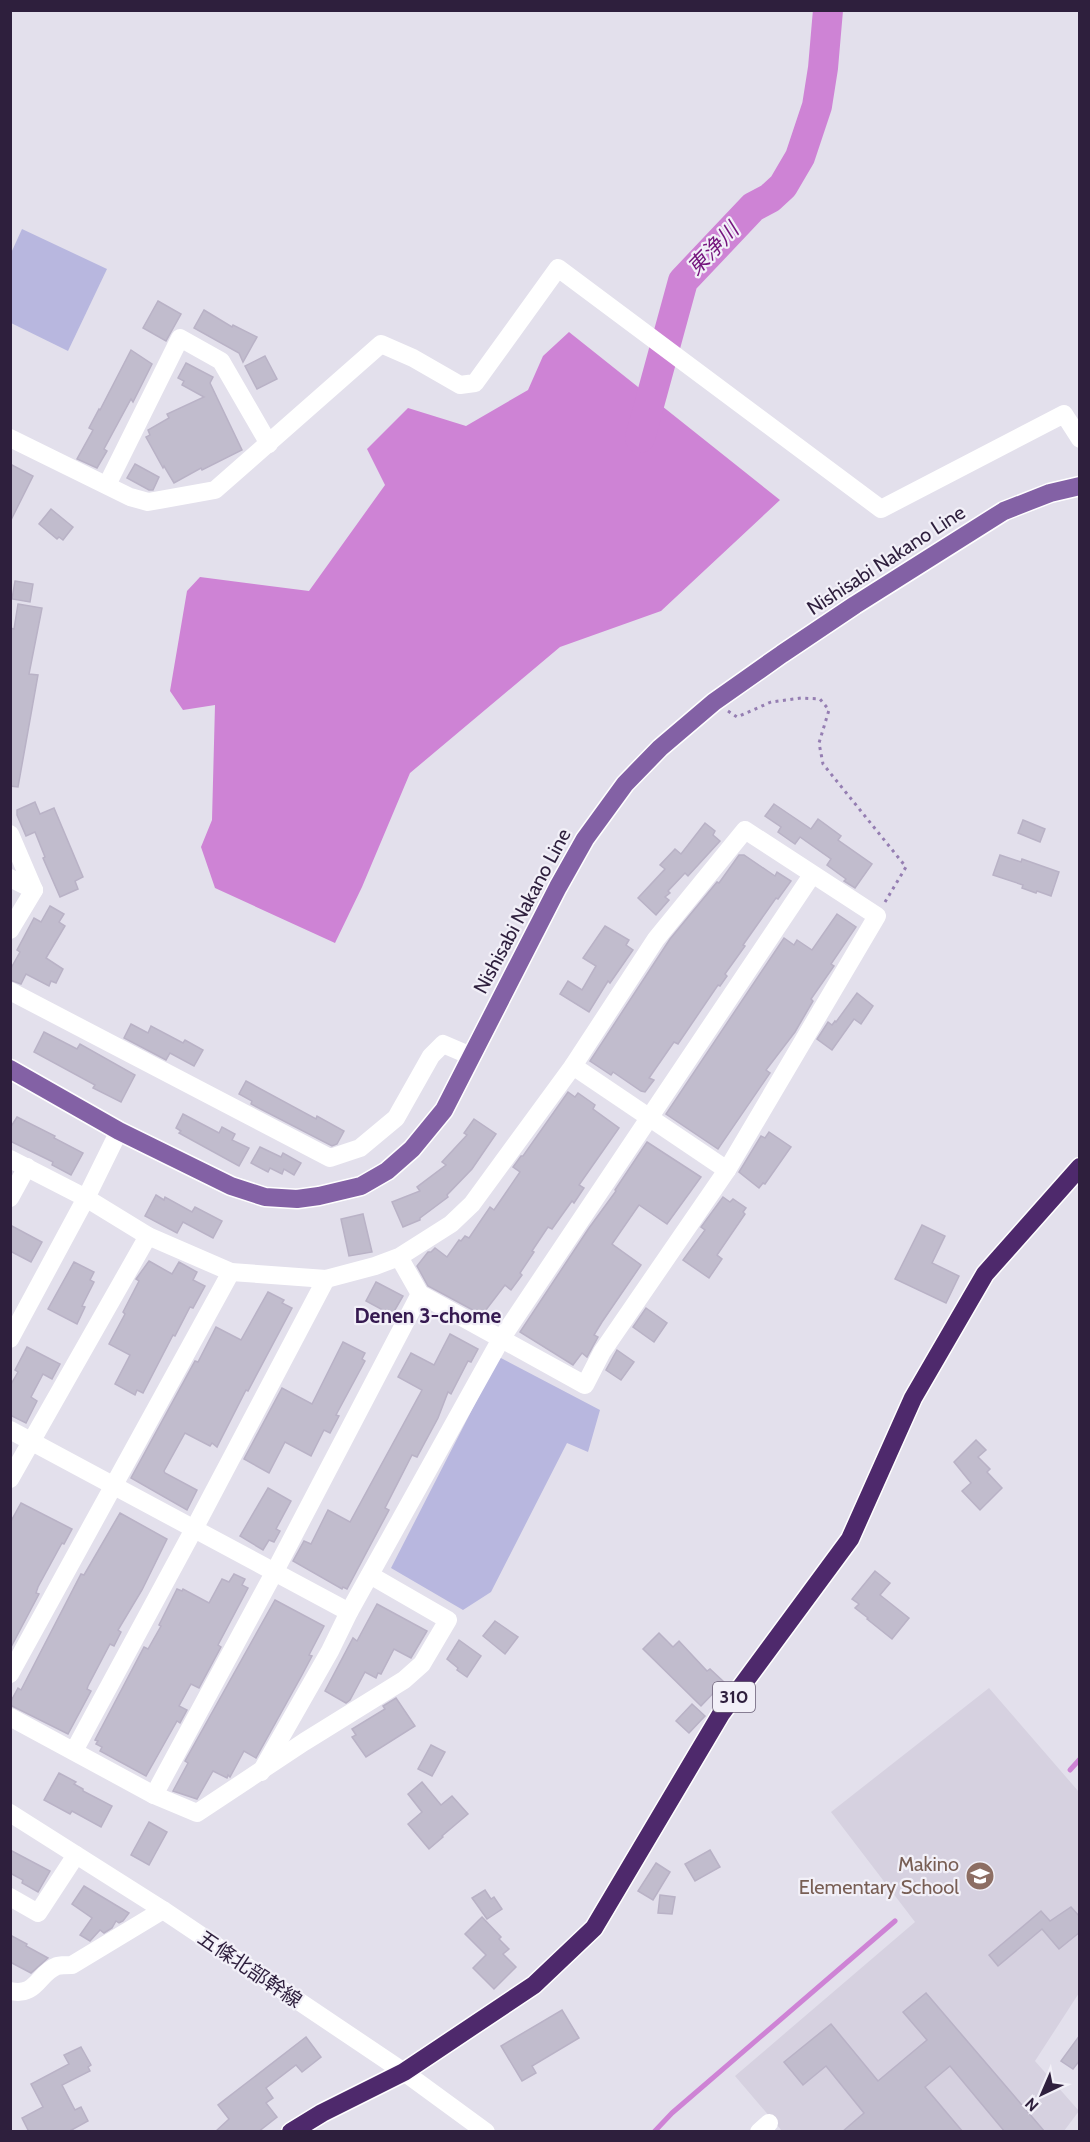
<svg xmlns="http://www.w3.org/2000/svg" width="1090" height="2142" viewBox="0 0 1090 2142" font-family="Cabin,'Noto Sans JP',sans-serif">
	<rect width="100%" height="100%" fill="#e3e0ec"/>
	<polygon fill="#d6d1e0" points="989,1688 1079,1792 1079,1993 1035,2061 1079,2111 1064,2131 782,2131 735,2076 915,1922 831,1812"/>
	<g fill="#b8b7df">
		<polygon points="22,229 107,269 68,351 11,323 11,253"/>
		<polygon points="499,1357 600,1410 588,1452 567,1443 491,1592 463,1610 391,1568"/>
	</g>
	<polygon fill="#ce83d5" points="569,332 780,500 661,611 560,647 410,773 362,887 335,943 215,888 201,847 212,820 215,705 183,710 170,691 187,591 200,577 309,591 385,485 367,449 408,408 466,426 528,390 543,356"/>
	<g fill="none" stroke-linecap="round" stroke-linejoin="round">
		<g stroke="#ce83d5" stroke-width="5">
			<polyline points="1070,1770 1080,1759"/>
			<polyline points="654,2132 672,2113 895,1921"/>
		</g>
		<polyline stroke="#ce83d5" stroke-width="30" points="640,438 683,281 753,207 770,198 783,186 800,157 817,106 823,68 828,10"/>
	</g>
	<g fill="#c1bccd" stroke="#b9b2c6" stroke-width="1.5">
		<polygon points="158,301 181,314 166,341 143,328"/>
		<polygon points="204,310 232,327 233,325 257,337 243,362 239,353 194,328"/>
		<polygon points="131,350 152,364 133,402 131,399 104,449 107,451 97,468 77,459 93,430 89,428 99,409 100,410"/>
		<polygon points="265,356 277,379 257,389 245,366"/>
		<polygon points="186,363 213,377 210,383 242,450 202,470 201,468 174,483 164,466 163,468 146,437 150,435 148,430 169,418 167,414 204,397 182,385 184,381 178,378"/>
		<polygon points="10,464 33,476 10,522"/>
		<polygon points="135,464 159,477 153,490 149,490 127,478"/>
		<polygon points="51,509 73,527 63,540 59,537 57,539 39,524"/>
		<polygon points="15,581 33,584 30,602 12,599"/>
		<polygon points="18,604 42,608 29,674 38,675 18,787 10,786 10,628 14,629"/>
		<polygon points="35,802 40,814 54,808 83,877 75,881 78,889 60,897 43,858 45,857 35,832 26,836 17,815 17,810"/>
		<polygon points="774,804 811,829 818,819 841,836 838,840 872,864 855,888 844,881 846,879 827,865 831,859 800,837 795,844 778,832 781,827 765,816"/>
		<polygon points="1023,820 1045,829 1040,842 1018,833"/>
		<polygon points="705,823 715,831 713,835 720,841 688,876 685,873 668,891 670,893 665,897 669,900 656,915 638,898 665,869 660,865 675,849 681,854"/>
		<polygon points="739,855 744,855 775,876 777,872 791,881 778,899 776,898 743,945 745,946 725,974 727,976 720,986 718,985 678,1044 674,1042 649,1078 654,1080 645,1092 641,1091 613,1072 611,1075 590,1061 670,939 717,882 719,883"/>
		<polygon points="1000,855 1021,862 1022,859 1059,872 1051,896 1037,891 1036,893 1022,888 1023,885 993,875"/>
		<polygon points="50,906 64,914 59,922 65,926 46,958 63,969 56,983 51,981 49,986 26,974 21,984 10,980 10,970 20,952 17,950 34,918 41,922"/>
		<polygon points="837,914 856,927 831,964 834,966 811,999 813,1001 795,1032 766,1070 770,1073 718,1149 666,1114 784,938 794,945 797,940 812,950"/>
		<polygon points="605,926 629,940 626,945 633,950 610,983 608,981 589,1012 560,994 568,981 582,990 596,966 583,958"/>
		<polygon points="857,993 873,1006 861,1024 854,1019 832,1050 817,1039 828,1022 832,1025 835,1021 836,1022"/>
		<polygon points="131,1024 148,1033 151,1026 183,1043 185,1040 203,1050 194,1066 170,1053 166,1060 124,1038"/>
		<polygon points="44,1032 77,1049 80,1044 135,1075 121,1102 93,1088 95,1085 34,1052"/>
		<polygon points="246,1081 316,1119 317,1116 344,1131 337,1144 332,1146 251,1104 252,1101 239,1094"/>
		<polygon points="568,1092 575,1097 578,1093 595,1105 593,1109 619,1128 579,1185 584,1188 574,1203 572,1201 552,1229 548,1227 532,1251 534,1252 520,1273 522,1275 511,1290 505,1285 482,1315 428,1286 417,1266 428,1252 431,1252 435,1248 447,1257 459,1240 461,1241 465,1236 469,1238 490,1207 494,1210 520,1172 513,1167 521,1156 523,1156"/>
		<polygon points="183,1114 219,1133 222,1127 235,1134 232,1140 249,1148 239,1166 179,1133 181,1131 176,1128"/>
		<polygon points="17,1117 55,1136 54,1138 83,1153 71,1175 52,1165 53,1162 10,1141 10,1128"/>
		<polygon points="474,1119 496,1134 472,1169 447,1195 448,1197 420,1218 420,1220 403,1227 392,1202 420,1191 417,1187 446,1165 442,1162 467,1135 464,1133"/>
		<polygon points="769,1132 791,1147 765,1184 763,1183 759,1188 739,1172 761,1136 765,1138"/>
		<polygon points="647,1142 701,1177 667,1224 639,1205 612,1244 641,1265 602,1322 594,1335 598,1337 587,1357 582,1353 573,1365 520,1332 589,1228 616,1191 615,1190"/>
		<polygon points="260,1147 281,1157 283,1153 301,1163 294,1175 284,1169 282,1174 270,1168 268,1172 251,1163"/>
		<polygon points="156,1195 164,1200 165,1197 192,1212 195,1207 222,1221 213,1238 183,1222 177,1233 145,1216"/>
		<polygon points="723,1197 730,1202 733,1199 746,1208 743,1212 745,1214 717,1255 722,1259 709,1278 683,1260 705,1230 701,1227"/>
		<polygon points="363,1214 372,1252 349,1256 341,1219"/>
		<polygon points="10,1225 42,1242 31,1262 10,1251"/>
		<polygon points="922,1225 945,1236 932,1263 959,1276 946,1303 895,1279"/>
		<polygon points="149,1261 172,1274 179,1262 197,1272 193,1280 205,1286 193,1308 190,1307 175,1336 173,1335 143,1393 137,1390 135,1395 115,1384 130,1355 109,1344 125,1314 123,1312 139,1281 136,1279"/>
		<polygon points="74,1262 94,1272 90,1280 94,1282 82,1306 85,1307 77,1324 48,1309"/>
		<polygon points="376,1282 403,1296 392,1315 366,1301"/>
		<polygon points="268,1292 284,1300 282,1303 292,1308 248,1391 246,1390 217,1447 212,1443 210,1446 185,1433 164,1471 165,1473 197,1490 187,1510 131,1478 195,1361 198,1362 216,1327 241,1340"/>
		<polygon points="646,1308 667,1323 654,1342 633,1327"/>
		<polygon points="450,1334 478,1349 471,1362 468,1361 451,1394 448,1392 438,1418 417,1457 412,1455 385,1508 389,1510 347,1589 343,1587 342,1589 293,1561 304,1541 311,1544 328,1510 350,1522 422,1390 398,1377 411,1353 434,1365"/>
		<polygon points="343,1342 365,1353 362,1359 365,1361 336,1415 339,1416 330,1433 324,1430 311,1456 285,1442 269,1473 244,1459 282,1388 312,1404"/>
		<polygon points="27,1347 60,1364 52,1379 43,1374 31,1397 37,1401 26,1423 10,1415 10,1386 18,1372 15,1370"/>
		<polygon points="617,1350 634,1362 621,1380 606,1370"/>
		<polygon points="976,1440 986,1450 978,1457 990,1469 987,1472 1002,1488 980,1510 962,1491 971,1483 954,1462"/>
		<polygon points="268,1488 291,1501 276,1529 280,1531 274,1542 269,1540 263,1550 240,1536"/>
		<polygon points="21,1503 72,1529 64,1544 62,1543 38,1587 36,1593 39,1594 10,1649 10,1523"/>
		<polygon points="120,1513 167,1539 142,1590 118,1630 121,1632 114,1646 110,1644 88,1686 87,1689 91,1691 68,1734 10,1705 10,1703 18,1688 21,1690 81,1574 84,1575"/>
		<polygon points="875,1571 890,1583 880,1595 909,1618 892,1639 867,1619 868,1618 855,1608 859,1604 852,1599"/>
		<polygon points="234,1574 245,1579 242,1585 248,1588 218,1645 221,1647 199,1688 191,1684 179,1706 187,1710 180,1723 177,1721 146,1776 100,1751 102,1747 96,1744 98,1741 95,1740 144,1647 148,1649 161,1626 159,1625 177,1589 182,1591 183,1589 209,1603 222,1579 229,1582"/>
		<polygon points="275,1600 324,1626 309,1655 312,1656 302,1675 256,1758 244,1751 230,1777 228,1775 227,1778 213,1771 197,1799 173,1791 188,1763 185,1761"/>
		<polygon points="377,1604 427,1631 411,1658 394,1649 381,1674 378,1673 376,1678 365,1672 350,1700 346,1703 325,1691 353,1638 357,1641"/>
		<polygon points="495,1621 518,1637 505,1654 483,1636"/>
		<polygon points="659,1633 673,1647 679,1641 707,1671 710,1669 724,1682 701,1706 643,1649"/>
		<polygon points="459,1640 481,1656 467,1677 457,1670 458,1668 447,1659"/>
		<polygon points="396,1698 415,1726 366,1757 352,1737 356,1735 352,1729 385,1709 383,1706"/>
		<polygon points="692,1704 705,1716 689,1733 676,1721"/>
		<polygon points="431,1745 445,1752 432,1776 418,1769"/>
		<polygon points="59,1773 76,1782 74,1784 83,1789 83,1791 112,1806 101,1827 72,1811 70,1814 44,1800"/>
		<polygon points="422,1782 441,1805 452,1796 468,1814 442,1836 443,1837 429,1849 408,1824 422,1812 408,1794"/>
		<polygon points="149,1822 167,1832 149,1865 131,1855"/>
		<polygon points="10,1850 50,1871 38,1892 22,1883 23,1880 10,1873"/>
		<polygon points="710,1850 720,1867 695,1881 685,1864"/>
		<polygon points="656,1863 670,1872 653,1900 638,1891"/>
		<polygon points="84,1886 129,1913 123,1921 119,1923 116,1921 112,1928 104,1933 100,1930 90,1941 80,1935 92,1918 72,1904"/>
		<polygon points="485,1890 491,1899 494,1897 502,1909 487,1919 472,1898"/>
		<polygon points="660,1895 675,1897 672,1914 658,1913"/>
		<polygon points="1071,1907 1080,1917 1080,1932 1059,1949 1042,1929 998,1966 989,1955 1041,1911 1050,1921"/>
		<polygon points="482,1917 501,1937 499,1939 509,1949 503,1954 516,1967 494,1989 473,1968 486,1955 465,1934"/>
		<polygon points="10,1935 27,1944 26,1946 48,1958 31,1973 10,1962"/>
		<polygon points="926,1993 1045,2132 1005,2132 950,2066 925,2087 963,2132 842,2132 864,2113 826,2066 803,2085 784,2062 831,2024 878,2081 927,2040 903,2012"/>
		<polygon points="562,2010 579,2038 532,2066 536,2073 522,2081 501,2046"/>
		<polygon points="1080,2035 1080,2060 1073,2069 1061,2061"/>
		<polygon points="306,2037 321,2057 302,2072 296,2065 266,2088 273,2098 266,2103 277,2117 258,2132 215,2132 229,2119 218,2105"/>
		<polygon points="81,2047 91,2065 88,2067 90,2071 62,2085 75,2110 81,2107 88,2121 68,2132 29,2132 22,2118 43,2107 31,2084 69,2064 64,2055"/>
	</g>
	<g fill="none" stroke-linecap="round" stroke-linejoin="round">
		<g stroke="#fff" stroke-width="21">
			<polyline id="major" points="10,1069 119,1131 231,1186 265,1197 297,1199 319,1196 361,1186 387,1171 412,1149 444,1110 558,887 585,839 625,784 660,748 714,702 782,654 855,605 1004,511 1050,493 1080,486"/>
		</g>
		<g stroke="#fff" stroke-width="21">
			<polyline id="highway" points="291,2132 322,2113 404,2072 534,1985 594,1928 721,1714 850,1539 913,1398 985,1274 1080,1167"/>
		</g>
		<polyline stroke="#957eb2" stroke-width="3" stroke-dasharray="3 4.5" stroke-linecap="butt" points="728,711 737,717 771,702 801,698 820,699 829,710 819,743 823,764 906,867 885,902"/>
		<g stroke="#fff" stroke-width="18">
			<polyline points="10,438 130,497 148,502 215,490 381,344 413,358 460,385 475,383 558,268 881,509 1064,414 1080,439"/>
			<polyline points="107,485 180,338 221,361 269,444"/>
			<polyline points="10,834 34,890"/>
			<polyline points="10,878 34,890"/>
			<polyline points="10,930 34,890"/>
			<polyline points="10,991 330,1158 360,1148 396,1118 431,1056 443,1044 471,1056"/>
			<polyline points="573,1066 727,1170"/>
			<polyline points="10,1159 86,1198 148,1236 231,1272 326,1279 375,1266 399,1257 451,1224 472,1204 573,1066 656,939 745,830 877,916 727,1170 602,1352 585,1385 420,1294 399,1257"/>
			<polyline points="10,1198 27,1167"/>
			<polyline points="10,1339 86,1198 119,1131"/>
			<polyline points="10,1430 349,1612"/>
			<polyline points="10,1479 148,1236"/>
			<polyline points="10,1674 231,1272"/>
			<polyline points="10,1717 154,1795 197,1813 304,1742 404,1680 422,1664 448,1620 370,1575"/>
			<polyline points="74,1751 194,1529 326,1279"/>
			<polyline points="261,1772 330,1651 349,1612 501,1339 812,875"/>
			<polyline points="154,1795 275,1571 420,1294"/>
			<polyline points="10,1813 163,1910 404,2072 486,2132"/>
			<polyline points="10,1897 38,1913 76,1855"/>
			<path d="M10,1991c27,6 28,-18 47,-25 4,-1 11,-1 15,-1l91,-55"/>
			<polyline points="759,2132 769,2123"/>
		</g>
		<use href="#major" stroke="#8361a5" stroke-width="18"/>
		<use href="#highway" stroke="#4e296c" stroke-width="18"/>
	</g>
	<defs>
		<g id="school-disc" transform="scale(1.5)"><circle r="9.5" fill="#8d6e63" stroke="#f2f0f8"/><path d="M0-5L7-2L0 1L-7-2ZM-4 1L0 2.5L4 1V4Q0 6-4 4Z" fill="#fff"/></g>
	</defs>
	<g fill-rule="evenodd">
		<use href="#school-disc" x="980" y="1876"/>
	</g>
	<g text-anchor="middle" stroke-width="4.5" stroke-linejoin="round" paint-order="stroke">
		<rect fill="#f2f0f8" stroke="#695e75" stroke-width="1.5" x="713" y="1682" width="42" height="30" rx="4.5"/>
		<g font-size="18" font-weight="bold" fill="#2e1f3d">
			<text x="734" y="1703">310</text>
		</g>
		<g font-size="20" fill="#2e1f3d" stroke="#f2f0f8">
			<text transform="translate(886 560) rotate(-33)" y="7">Nishisabi Nakano Line</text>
			<text transform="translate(522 911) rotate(-62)" y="7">Nishisabi Nakano Line</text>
			<text transform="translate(250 1969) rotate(34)" y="7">五條北部幹線</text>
		</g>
		<g font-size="20" fill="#785e54" stroke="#f2f0f8" text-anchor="end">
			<text x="959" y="1871">Makino<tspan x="959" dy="23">Elementary School</tspan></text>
		</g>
		<g font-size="21" font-style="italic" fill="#75157d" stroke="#f2f0f8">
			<text transform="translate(713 249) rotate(-46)" y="7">東浄川</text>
		</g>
		<g font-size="21" font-weight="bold" fill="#361a51" stroke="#f2f0f8">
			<text x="428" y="1323">Denen 3-chome</text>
		</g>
	</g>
	<rect width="1090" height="2142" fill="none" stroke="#2e1f3d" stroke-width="24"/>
	<g transform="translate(1042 2094) rotate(224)" stroke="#f2f0f8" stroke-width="4.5" paint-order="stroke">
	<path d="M0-4.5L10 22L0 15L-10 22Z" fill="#2e1f3d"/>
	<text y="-9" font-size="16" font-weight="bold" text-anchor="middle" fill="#2e1f3d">N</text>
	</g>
</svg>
